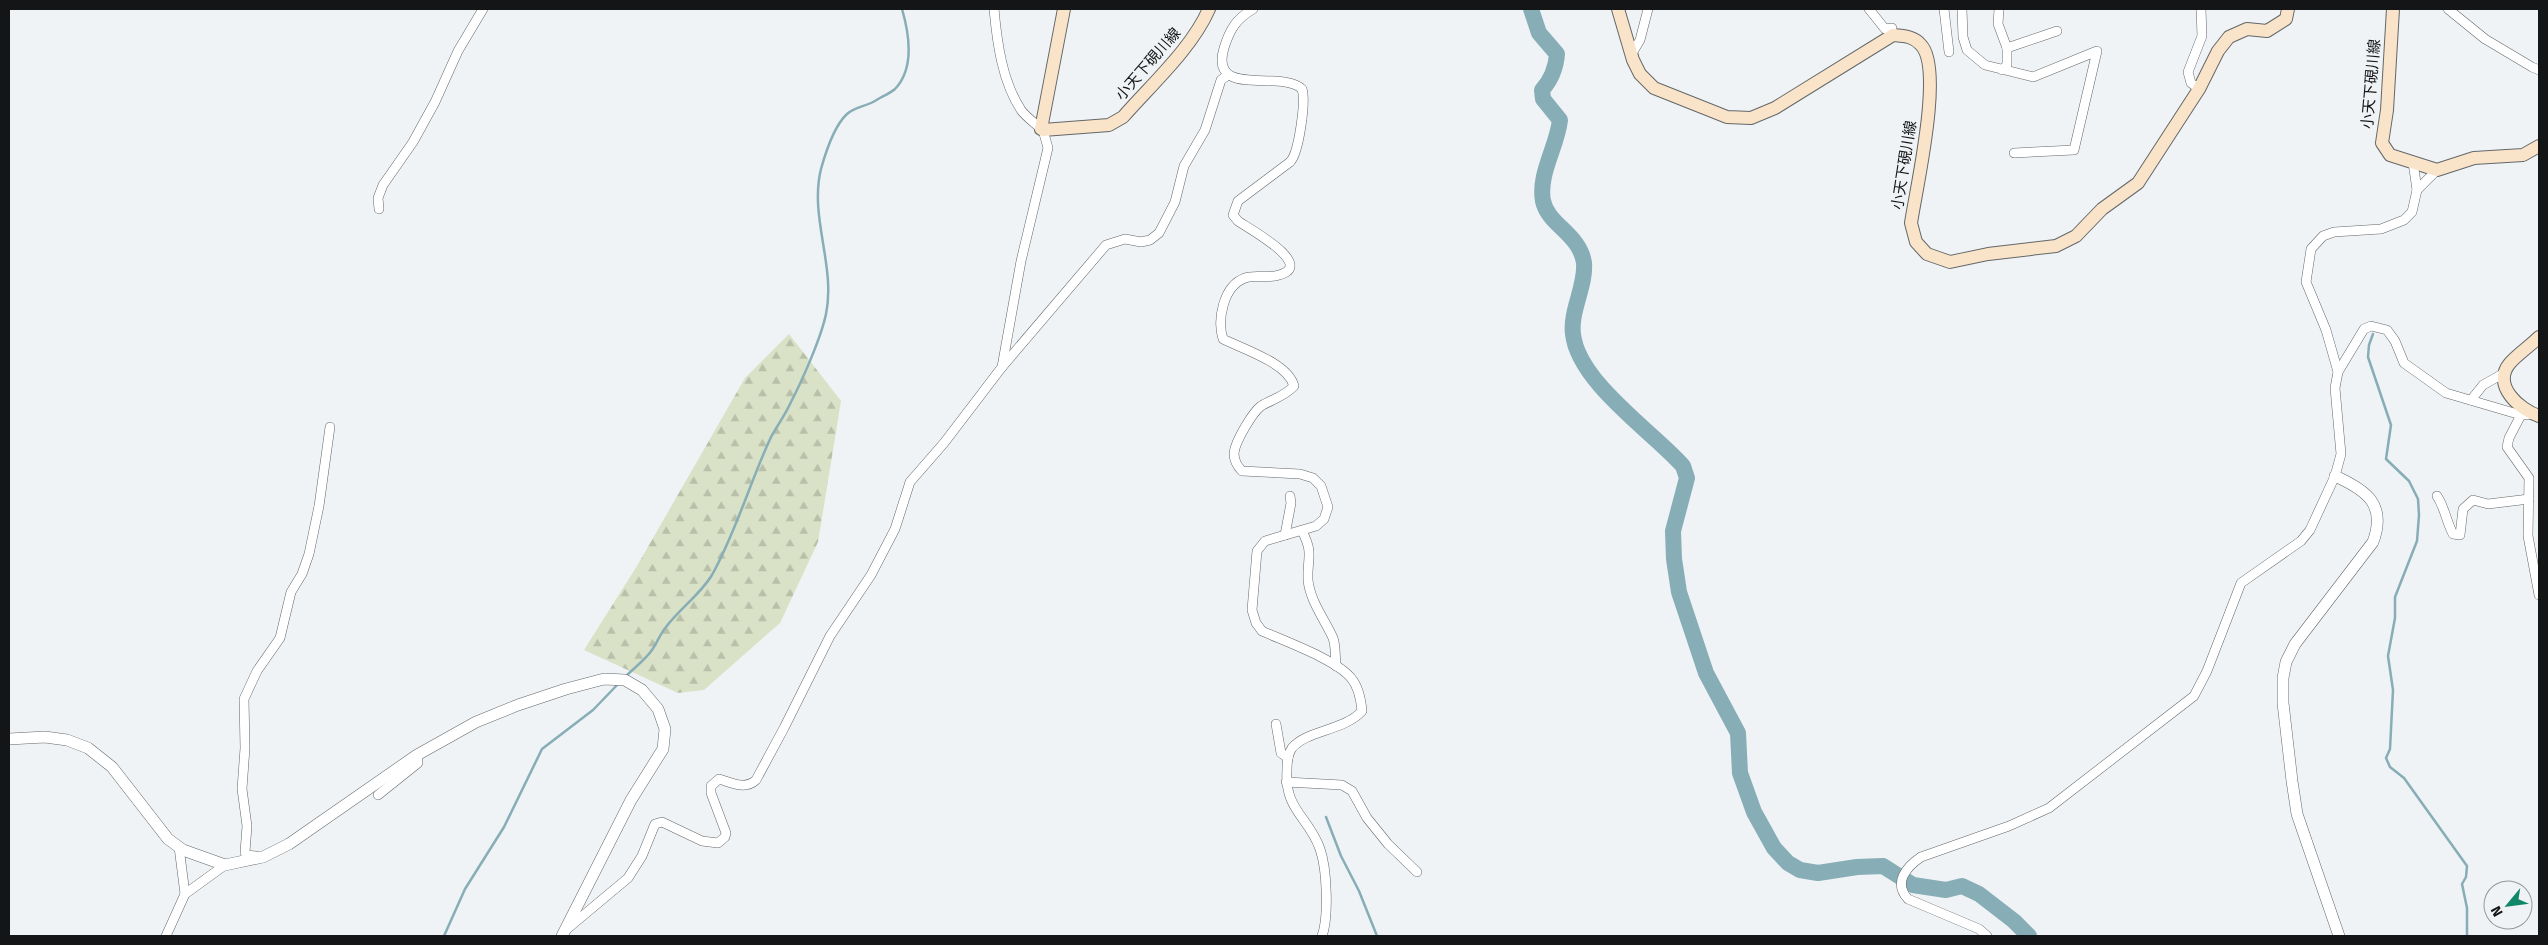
<svg xmlns="http://www.w3.org/2000/svg" width="2548" height="945" viewBox="0 0 2548 945" font-family="'Fira Sans','Noto Sans JP',sans-serif">
	<defs>
		<pattern id="forest-firs" width="22" height="20" patternUnits="userSpaceOnUse" patternTransform="scale(1.25)"><rect width="22" height="20" fill="#d9e1c6"/><path d="M5 1l3.5 6h-7zM16 11l3.5 6h-7z" fill="#b9c0a9"/></pattern>
	</defs>
	<rect width="100%" height="100%" fill="#eff3f5"/>
	<polygon fill="url(#forest-firs)" points="789,334 841,401 818,542 780,623 704,690 678,693 584,650 637,566 745,378"/>
	<g fill="none" stroke-linecap="round" stroke-linejoin="round">
		<g stroke="#87adb7" stroke-width="2.5">
			<polyline points="2373,334 2369,345 2368,357 2391,425 2386,459 2409,481 2418,499 2419,515 2417,541 2395,597 2395,618 2388,656 2393,690 2390,749 2386,758 2390,767 2404,778 2467,866 2466,877 2462,884 2467,908 2467,936"/>
			<path d="M625,677c9,-9 20,-17 27,-27 5,-7 8,-16 14,-23 14,-19 34,-32 46,-52 24,-43 38,-93 59,-138 6,-11 14,-22 19,-33 12,-23 31,-66 36,-90 10,-48 -17,-97 -5,-145 5,-18 13,-43 26,-55 7,-7 20,-8 28,-13 6,-4 14,-7 20,-12 20,-21 14,-56 7,-80"/>
			<polyline points="1326,817 1341,856 1359,891 1377,936"/>
			<polyline points="444,936 465,889 504,827 542,749 593,710 619,683"/>
		</g>
		<path stroke="#87adb7" stroke-width="16" d="M1531,9l8,24 18,21c-1,13 -6,26 -15,36l1,9 17,21c-3,27 -22,54 -17,81 5,24 37,33 41,62 2,23 -14,48 -11,71 5,48 80,98 110,132l4,12 -14,53 1,28 5,33 27,81 32,60 2,40 14,39 20,36 14,15 12,7 18,3 39,-6 26,-1 30,19 33,5 16,-4 17,8 35,27 15,15"/>
		<g stroke="#646769" stroke-width="10">
			<g id="minor">
				<path d="M994,9c3,33 8,72 27,101 5,7 14,13 20,19"/>
				<path d="M1253,9c-17,10 -23,20 -29,39 -15,51 57,21 78,41 4,12 -3,64 -12,73l-52,39 -5,14 5,6c8,6 79,44 41,54 -11,4 -24,-1 -34,3 -22,8 -28,42 -22,61 20,10 65,24 71,47 -9,10 -21,13 -33,20 -9,7 -26,36 -27,47 0,8 3,13 8,18l58,3 13,4 8,8 7,21 -4,12 -8,7 -51,15 -8,10 -5,59 4,13 6,8c22,10 75,29 89,47 8,9 10,22 11,33 -18,20 -55,19 -70,37 -5,7 -5,15 -5,22 -3,40 22,47 33,79 7,20 9,68 2,87"/>
				<polyline points="1869,9 1885,29 1892,28"/>
				<polyline points="1944,9 1949,52"/>
				<polyline points="1962,9 1963,37 1967,50 1985,65 2033,77 2097,51 2074,150 2014,153"/>
				<polyline points="1999,9 1998,24 2007,48"/>
				<polyline points="2448,9 2485,39 2532,67 2539,70"/>
				<polyline points="1631,55 1640,40 1648,9"/>
				<polyline points="2002,70 2007,65 2007,48 2057,31"/>
				<polyline points="2199,89 2191,83 2188,72 2202,36 2201,9"/>
				<polyline points="2413,162 2417,190"/>
				<polyline points="379,209 378,198 383,185 413,142 435,102 458,51 483,9"/>
				<polyline points="1002,367 1021,261 1048,148 1043,130"/>
				<polyline points="2338,372 2326,330 2306,282 2311,249 2323,236 2334,232 2381,229 2404,220 2412,212 2417,190 2437,170"/>
				<polyline points="2471,400 2483,385 2506,372"/>
				<polyline points="2521,415 2509,438 2507,447 2529,478 2528,536 2539,595"/>
				<path d="M2437,496c8,12 9,25 16,38l7,1 3,-26 10,-9 15,4 41,-5"/>
				<path d="M1302,531c12,23 5,26 6,49 2,21 17,40 25,58 3,8 2,19 3,28"/>
				<polyline points="1285,535 1291,503 1290,496"/>
				<polyline points="1276,724 1281,753 1288,758"/>
				<polyline points="1286,782 1342,785 1352,791 1367,818 1388,844 1417,872"/>
				<polyline points="378,795 418,763 417,755"/>
				<polyline points="179,847 185,894"/>
				<polyline points="256,856 246,855 245,852 247,826 242,789 245,748 244,699 257,671 280,638 291,592 302,574 309,554 319,506 330,427"/>
				<path d="M567,929l61,-51 14,-22 13,-32 7,-2 40,19 16,2 7,-6 1,-4 -15,-40v-7l8,-7c13,4 26,11 37,1l28,-52 46,-92 41,-61 24,-46 15,-47 34,-39 58,-76 104,-122 19,-6 16,3 9,-2 9,-7 16,-31 9,-36 21,-36 16,-50 7,-5"/>
				<polyline points="166,936 185,894 225,865"/>
				<path d="M1987,936l-8,-7 -71,-30c-15,-16 -2,-32 13,-42l88,-31 40,-18 145,-112 13,-25 34,-88 60,-42 9,-11 25,-54 6,-22 -6,-66 3,-16 26,-43 7,-3 16,4 8,11 9,22 42,30 75,22 12,-1"/>
			</g>
		</g>
		<g stroke="#646769" stroke-width="12">
			<g id="tertiary">
				<path d="M2335,476c31,14 52,28 38,66l-78,102 -9,18 -3,16v25l9,78 5,33 42,122"/>
				<polyline points="9,739 45,737 67,740 88,748 112,767 168,839 183,850 225,865 263,857 289,844 417,755 476,722 518,705 566,689 604,679 625,680 642,690 658,709 665,729 663,749 631,800 562,936"/>
			</g>
		</g>
		<g stroke="#646769" stroke-width="14">
			<g id="secondary">
				<path d="M1064,9l-23,120 2,1 66,-5 14,-8c29,-33 69,-69 86,-108"/>
				<path d="M1618,9l15,51 7,14 14,14 73,29 24,1 24,-10 118,-73c10,1 21,1 28,10 23,24 -5,144 -10,178l5,19 11,12 23,8 38,-8 68,-8 20,-10 26,-27 36,-26 61,-94 19,-38 11,-14 18,-8 20,2 19,-12 2,-10"/>
				<polyline points="2393,9 2387,110 2382,143 2390,155 2437,170 2474,158 2523,155 2539,146"/>
				<path d="M2539,337c-9,9 -21,17 -29,26 -19,22 10,47 29,53"/>
			</g>
		</g>
		<use href="#minor" stroke="#fff" stroke-width="9"/>
		<use href="#tertiary" stroke="#fff" stroke-width="11"/>
		<use href="#secondary" stroke="#f9e4c9" stroke-width="12"/>
	</g>
	<g text-anchor="middle" stroke-width="4" stroke-linejoin="round" paint-order="stroke">
		<g font-size="15" fill="#141516" stroke="#eff3f5">
			<text transform="translate(1148 64) rotate(-49)" y="5">小天下硯川線</text>
			<text transform="translate(2371 84) rotate(-85)" y="5">小天下硯川線</text>
			<text transform="translate(1904 165) rotate(-81)" y="5">小天下硯川線</text>
		</g>
	</g>
	<rect width="2548" height="945" fill="none" stroke="#141516" stroke-width="20"/>
	<g transform="translate(2508 905) rotate(241)"><circle r="24" fill="#eff3f5" stroke="#979a9c"/>
	<path d="M0-4L9 19L0 12L-9 19Z" fill="#0f8768"/>
	<text y="-8" font-size="14" font-weight="bold" text-anchor="middle" fill="#141516">N</text>
	</g>
</svg>
